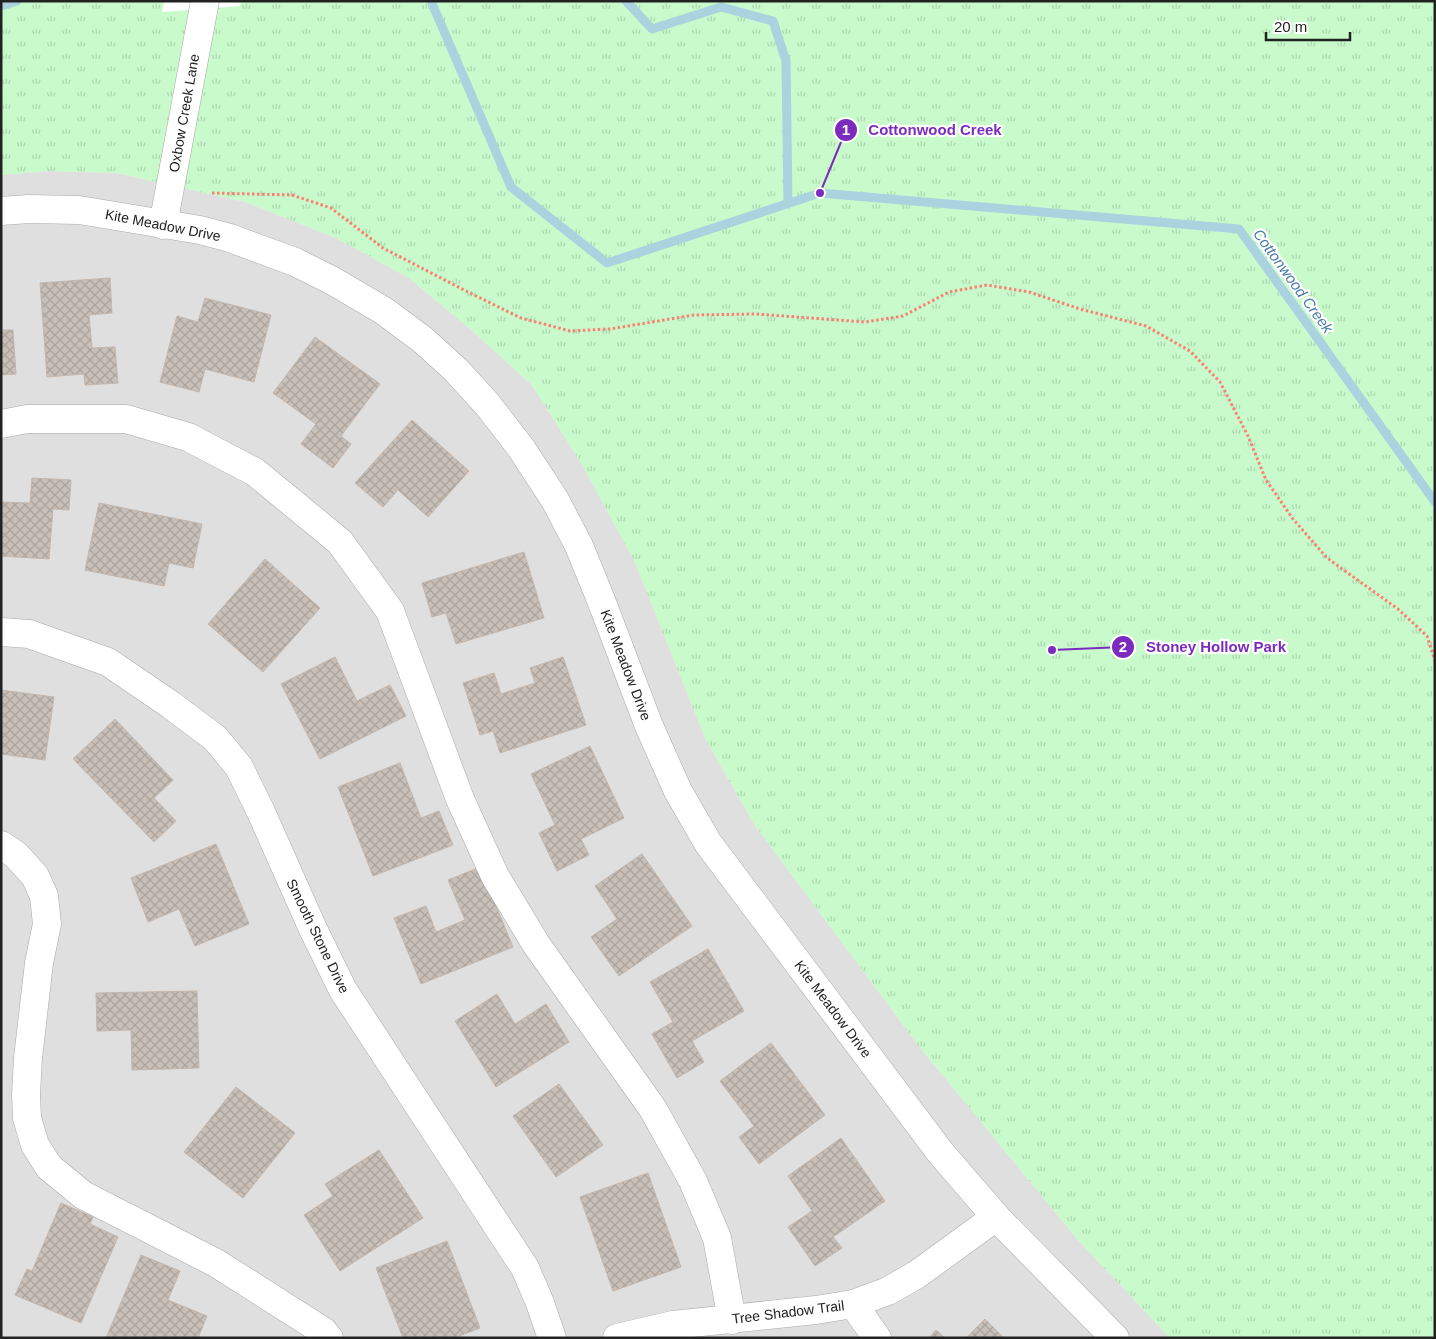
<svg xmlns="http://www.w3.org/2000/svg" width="1436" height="1339" viewBox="0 0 1436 1339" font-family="Helvetica,sans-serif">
	<defs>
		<pattern id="park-tufts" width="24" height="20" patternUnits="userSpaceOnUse" patternTransform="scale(1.25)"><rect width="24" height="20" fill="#c8facc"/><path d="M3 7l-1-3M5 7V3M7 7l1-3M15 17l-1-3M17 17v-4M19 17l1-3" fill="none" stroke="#acd6af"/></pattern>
		<pattern id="building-cross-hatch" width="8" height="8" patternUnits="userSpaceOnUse" patternTransform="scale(1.25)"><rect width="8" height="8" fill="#c7bfb8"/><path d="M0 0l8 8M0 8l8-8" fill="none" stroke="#aba49e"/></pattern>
	</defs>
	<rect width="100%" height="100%" fill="#f2efe9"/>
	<polygon fill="#e0dfdf" points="48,171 117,173 245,202 336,238 409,278 468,327 532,385 581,463 634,560 706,740 754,824 918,1045 1078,1240 1170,1338 1,1338 1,175"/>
	<polygon fill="url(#park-tufts)" points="1,1 1435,1 1435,1338 1170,1338 1078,1240 918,1045 754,824 706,740 634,560 581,463 532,385 468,327 409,278 336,238 245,202 117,173 48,171 1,175"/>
	<polygon fill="#fff" points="164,1 241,1 240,6 162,12"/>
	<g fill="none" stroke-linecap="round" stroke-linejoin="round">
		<g stroke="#aad3df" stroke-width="9">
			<polyline points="431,1 511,187 607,263 820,193 1239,229 1435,502"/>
			<polyline points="626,1 652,29 721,7 773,21 786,61 788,203"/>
			<polyline points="1,6 17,1"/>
		</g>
	</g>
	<g fill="url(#building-cross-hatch)" stroke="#c4b6ab">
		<polygon points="110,278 112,313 89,315 92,348 115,347 118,383 85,385 84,374 47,377 40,283"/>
		<polygon points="205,298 271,315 254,382 205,369 199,392 160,382 177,316 198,322"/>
		<polygon points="1,330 13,330 16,374 1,375"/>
		<polygon points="315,337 380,384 341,436 351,444 333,468 301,444 316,424 273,393"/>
		<polygon points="412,420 469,471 428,517 398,490 383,507 355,483"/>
		<polygon points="32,478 71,480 69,510 53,509 49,559 1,556 1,502 30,503"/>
		<polygon points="99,503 202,524 193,568 169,563 164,586 85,570"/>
		<polygon points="524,552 544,618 456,644 446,613 432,617 422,583"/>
		<polygon points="265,559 320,608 263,672 208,624"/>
		<polygon points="335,657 357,701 390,685 406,716 320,759 281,684"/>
		<polygon points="563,657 586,725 500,753 493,731 480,735 463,683 494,673 501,694 535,683 530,668"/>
		<polygon points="1,690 54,697 45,760 1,754"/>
		<polygon points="115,719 173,780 154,798 176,821 154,842 73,759"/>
		<polygon points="590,746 624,818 581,839 589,855 557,871 539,833 555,825 531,774"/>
		<polygon points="400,763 421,818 439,811 453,845 373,876 338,787"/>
		<polygon points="216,844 249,924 195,946 179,909 148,922 131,878"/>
		<polygon points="642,854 692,926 619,976 591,937 617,919 595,886"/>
		<polygon points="480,867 513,947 421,984 394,918 426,906 436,932 465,920 448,880"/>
		<polygon points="708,949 744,1011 692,1041 704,1062 677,1078 652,1034 673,1022 650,982"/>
		<polygon points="197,991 199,1068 132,1070 131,1030 97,1031 96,993"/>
		<polygon points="497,994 515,1024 546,1004 569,1042 496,1087 455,1021"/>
		<polygon points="771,1043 825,1115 759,1164 739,1137 754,1126 720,1081"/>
		<polygon points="559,1084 603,1145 556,1177 513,1116"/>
		<polygon points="236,1087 295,1133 243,1198 184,1152"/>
		<polygon points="841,1138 885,1201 833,1237 842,1248 815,1266 788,1227 812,1211 788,1176"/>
		<polygon points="379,1150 423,1218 340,1271 304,1215 333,1196 325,1184"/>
		<polygon points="648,1173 681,1267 613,1291 580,1197"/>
		<polygon points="61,1203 93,1217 90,1224 118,1237 81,1323 15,1295 27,1269 32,1271"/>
		<polygon points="447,1241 480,1328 454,1338 403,1338 376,1268"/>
		<polygon points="141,1255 180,1271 168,1300 207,1316 198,1338 106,1338"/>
		<polygon points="985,1319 1004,1338 966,1338"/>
		<polygon points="936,1330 945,1338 929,1338"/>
	</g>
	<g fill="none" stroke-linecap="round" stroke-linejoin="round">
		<g stroke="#a9a9a9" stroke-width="29">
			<g id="minor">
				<polyline points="1,211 29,209 79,210 200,230 230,238 295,262 333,281 384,311 423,340 456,370 487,404 521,448 555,500 579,546 601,600 649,726 678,791 708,843 940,1152 996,1217 1115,1338"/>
				<polyline points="163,225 205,1"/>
				<polyline points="1,424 27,419 126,419 188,437 255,472 340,542 390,611 460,799 495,876 536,944 653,1109 693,1181 717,1238 732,1320"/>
				<polyline points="1,632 29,634 108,662 171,705 215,738 239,767 261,812 313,929 343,990 525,1268 540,1303 552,1338"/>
				<polyline points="1,845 16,855 35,876 44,896 47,924 39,963 28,1058 26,1094 27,1118 35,1145 49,1167 83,1195 216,1263 323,1331 329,1338"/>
				<polyline points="853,1304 877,1338"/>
				<polyline points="617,1338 673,1325 816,1310 853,1304 888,1291 916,1275 996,1217"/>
			</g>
		</g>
		<polyline stroke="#fa8072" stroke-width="3" stroke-dasharray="2.5 2.5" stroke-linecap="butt" points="212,193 292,195 331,208 383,248 466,291 521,318 570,331 610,329 694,315 756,314 865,322 903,316 949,292 987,285 1029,292 1080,309 1146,326 1190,351 1220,382 1248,436 1266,480 1293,519 1327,558 1398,609 1427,636 1435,661"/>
		<use href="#minor" stroke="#fff" stroke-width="28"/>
	</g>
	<g text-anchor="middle" stroke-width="4.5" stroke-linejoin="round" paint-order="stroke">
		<g font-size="14" fill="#222" stroke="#fff">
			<text transform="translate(184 113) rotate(-80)" y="5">Oxbow Creek Lane</text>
			<text transform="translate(163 225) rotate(11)" y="5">Kite Meadow Drive</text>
			<text transform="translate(626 665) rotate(69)" y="5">Kite Meadow Drive</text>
			<text transform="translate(318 936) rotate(64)" y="5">Smooth Stone Drive</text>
			<text transform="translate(833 1009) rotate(53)" y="5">Kite Meadow Drive</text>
			<text transform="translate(788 1312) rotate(-7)" y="5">Tree Shadow Trail</text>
		</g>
		<g font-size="15" font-style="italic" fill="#4a7aab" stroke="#fff">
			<text transform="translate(1293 281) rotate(54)" y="5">Cottonwood Creek</text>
		</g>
	</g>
	<path fill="none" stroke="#7b2cbf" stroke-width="2" d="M820 193L846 130M1052 650L1123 647"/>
	<g fill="#7b2cbf" stroke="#fff" stroke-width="2">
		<circle cx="820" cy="193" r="5"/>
		<circle cx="1052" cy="650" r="5"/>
		<circle cx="846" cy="130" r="12"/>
		<circle cx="1123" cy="647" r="12"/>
	</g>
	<g font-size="15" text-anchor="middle" font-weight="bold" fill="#fff">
		<text x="846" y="135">1</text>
		<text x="1123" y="652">2</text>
	</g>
	<g font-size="15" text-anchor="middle" font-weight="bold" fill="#7b2cbf" stroke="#fff" stroke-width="4.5" stroke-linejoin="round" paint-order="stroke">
		<text x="935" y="135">Cottonwood Creek</text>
		<text x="1216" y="652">Stoney Hollow Park</text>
	</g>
	<rect width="1436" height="1339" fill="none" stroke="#222222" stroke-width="5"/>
	<path d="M1266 32v8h84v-8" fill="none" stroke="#222222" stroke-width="2.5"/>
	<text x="1274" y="32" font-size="15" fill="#222222" stroke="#ffffff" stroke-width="4" paint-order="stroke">20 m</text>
</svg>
